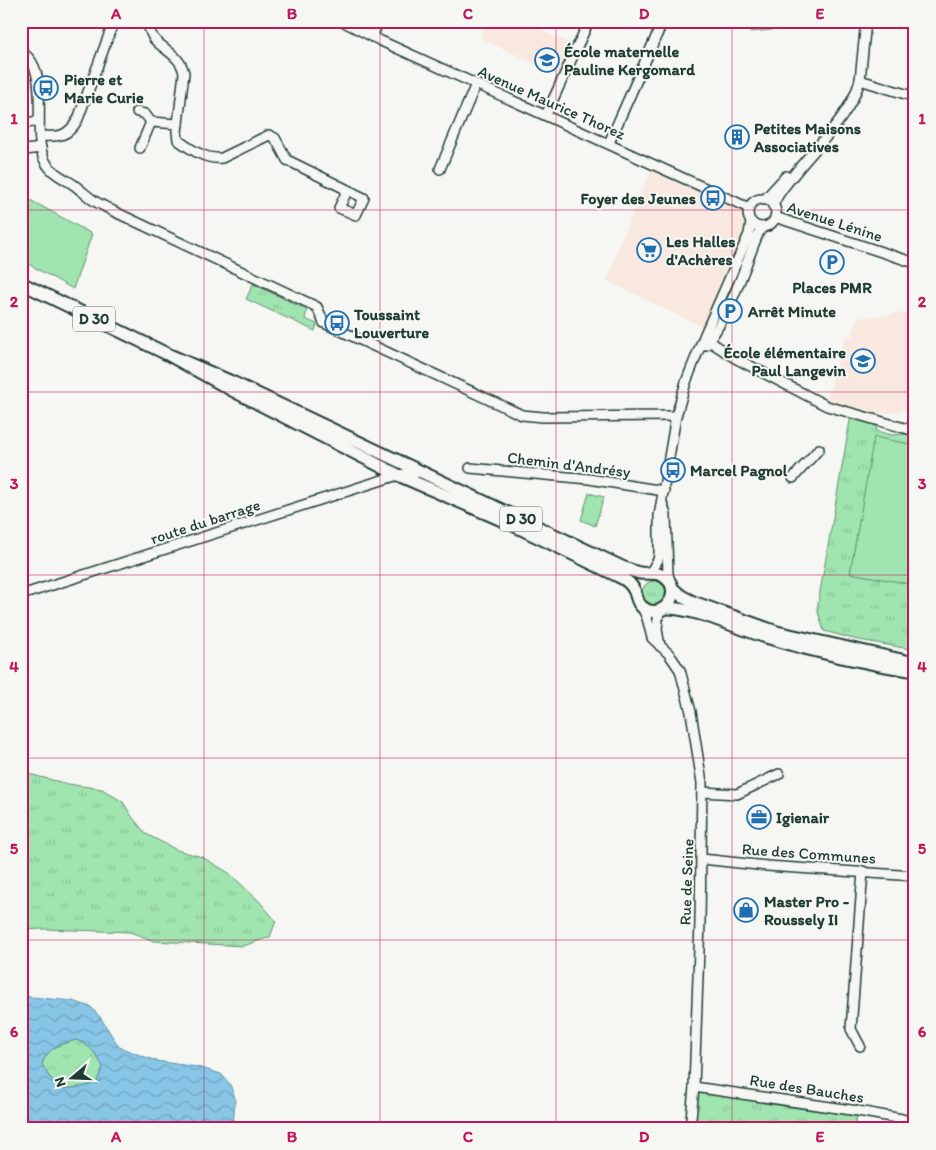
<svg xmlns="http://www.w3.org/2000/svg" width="936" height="1150" viewBox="0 0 936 1150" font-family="Itim,sans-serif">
	<defs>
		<pattern id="grass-tufts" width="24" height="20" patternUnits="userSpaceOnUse" patternTransform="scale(1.25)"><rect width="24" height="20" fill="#a0e4af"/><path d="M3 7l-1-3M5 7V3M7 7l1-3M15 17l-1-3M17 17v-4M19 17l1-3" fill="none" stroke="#89c497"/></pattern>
		<pattern id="water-waves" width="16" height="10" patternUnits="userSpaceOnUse" patternTransform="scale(1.25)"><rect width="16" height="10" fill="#88c6e8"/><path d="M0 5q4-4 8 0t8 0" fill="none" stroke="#6fa2bd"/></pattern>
	</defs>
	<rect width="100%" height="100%" fill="#f6f6f2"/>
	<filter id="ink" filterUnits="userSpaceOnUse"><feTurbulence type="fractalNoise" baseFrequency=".02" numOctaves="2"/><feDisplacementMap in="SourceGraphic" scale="10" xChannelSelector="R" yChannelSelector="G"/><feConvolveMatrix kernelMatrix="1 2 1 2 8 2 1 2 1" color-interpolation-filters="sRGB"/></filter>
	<g filter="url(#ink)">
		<g fill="#f9e8df">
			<polygon points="487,21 520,21 575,45 560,75 480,38"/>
			<polygon points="654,164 749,208 758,234 715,333 607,281 621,240"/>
			<polygon points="915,312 915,388 912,389 915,409 877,414 827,399 846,335 852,336 857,318"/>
		</g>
		<g fill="url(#grass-tufts)" stroke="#609072">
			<polygon points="748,21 772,21 772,30 749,32"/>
			<polygon points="253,284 307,310 305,319 317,324 315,331 246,299"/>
			<polygon points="851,415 875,422 877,431 892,435 915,433 915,650 854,639 824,631 817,609"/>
			<circle cx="654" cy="593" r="12"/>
			<polygon points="21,772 68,784 102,789 123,802 133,818 146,834 177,850 202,857 229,873 259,901 276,921 270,937 243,946 154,941 130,932 43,929 21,930"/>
			<path d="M76,1040c15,5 20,14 27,27l-6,15 -10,4 -23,3 -15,-12 -7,-13c6,-17 19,-20 34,-24z"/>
			<polygon points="694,1087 858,1111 854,1129 690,1129"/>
		</g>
		<g fill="#a0e4af" stroke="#609072">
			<polygon points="21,195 92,234 73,289 21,260"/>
			<polygon points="874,437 915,445 915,585 850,573"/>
			<polygon points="589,493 604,497 595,526 581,520"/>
		</g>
		<path fill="url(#water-waves)" stroke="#5e8fa0" fill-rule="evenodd" d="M21,996l51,5 19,6 9,10 19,30 37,14 41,6 24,7 9,10 5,14 -2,31h-62c-7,-9 -20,-6 -28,0h-117c-6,-17 -5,-35 -5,-53 0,-9 4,-17 0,-24zM76,1040c15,5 20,14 27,27l-6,15 -10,4 -23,3 -15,-12 -7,-13c6,-17 19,-20 34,-24z"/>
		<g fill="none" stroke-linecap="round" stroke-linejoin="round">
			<g stroke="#1f3d34" stroke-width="12">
				<g id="minor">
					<polyline points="342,21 381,41 749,208"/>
					<path d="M148,25c2,5 3,11 7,15 11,11 26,17 29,33l-7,59 1,8c12,9 28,20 44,18l47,-23 6,3 12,22 77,38 -8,17 -17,-7 8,-17"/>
					<polyline points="372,37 379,21"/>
					<path d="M21,52c32,17 9,81 24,109 6,12 19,17 29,24 7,5 12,10 19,15 6,4 13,7 20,11l204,96 7,16 198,92 21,2 133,-1"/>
					<polyline points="860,80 915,97"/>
					<polyline points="137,112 145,114 151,122"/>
					<polyline points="546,115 589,21"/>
					<polyline points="21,125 26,123 39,121"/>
					<path d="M40,136c19,1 28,1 38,-17l36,-98"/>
					<polyline points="609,143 663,21"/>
					<polyline points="21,148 25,150 41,148"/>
					<polyline points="140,148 151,122 178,124"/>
					<polyline points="440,169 476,84"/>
					<circle cx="762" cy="213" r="14"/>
					<polyline points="764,200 786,176"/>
					<path d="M773,206c4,-12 11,-19 19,-29 22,-29 59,-61 68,-97l6,-59"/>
					<polyline points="775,217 915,263"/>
					<polyline points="709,341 735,358 827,406 915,431"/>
					<path d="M706,345c25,-33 37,-74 52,-111l5,-7"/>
					<polyline points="470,468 589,479 664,491"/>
					<polyline points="793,478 819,449"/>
					<polyline points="663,505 666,515 668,574 671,584"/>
					<polyline points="650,573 658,560 659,554 659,516 676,416 686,382 705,334 749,234 751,222"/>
					<polyline points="21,595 398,475 420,472"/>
					<polyline points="642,607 647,618 652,638 669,654 680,670 691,712 702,783 700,922 694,1087 690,1129"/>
					<polyline points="659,611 657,629 660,646"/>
					<polyline points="702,792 737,794 779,774"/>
					<polyline points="702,859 767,866 915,876"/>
					<polyline points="860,1046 851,1029 863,871"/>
					<polyline points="694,1087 858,1111 902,1119 915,1123"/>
				</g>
			</g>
			<g stroke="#1f3d34" stroke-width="15">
				<g id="major">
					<path d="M21,283l146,71 67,29 388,184c6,2 12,5 18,6 10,1 18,-2 26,5 16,13 0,40 -19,32 -9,-4 -10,-11 -12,-18 -3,-8 -10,-13 -17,-16l-107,-52 -113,-49 -168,-86 -63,-35"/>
					<polyline points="673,589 683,597 693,602 777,632 915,663"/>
					<path d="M664,608c30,-1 73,20 102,29 49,15 98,26 149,34"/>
				</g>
			</g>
			<use href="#minor" stroke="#f6f6f2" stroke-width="9"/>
			<use href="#major" stroke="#f6f6f2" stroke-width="11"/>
		</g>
	</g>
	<path fill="none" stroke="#c2185b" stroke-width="1" stroke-opacity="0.55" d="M204,21v1108M380,21v1108M556,21v1108M732,21v1108M21,210h894M21,392h894M21,575h894M21,758h894M21,940h894"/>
	<defs>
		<g id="school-ring" transform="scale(1.25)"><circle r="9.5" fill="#f6f6f2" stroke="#1f6fb2" stroke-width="1.5"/><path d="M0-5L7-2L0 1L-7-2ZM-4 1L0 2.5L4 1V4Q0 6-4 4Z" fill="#1f6fb2"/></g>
		<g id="bus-ring" transform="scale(1.25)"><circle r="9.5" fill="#f6f6f2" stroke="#1f6fb2" stroke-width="1.5"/><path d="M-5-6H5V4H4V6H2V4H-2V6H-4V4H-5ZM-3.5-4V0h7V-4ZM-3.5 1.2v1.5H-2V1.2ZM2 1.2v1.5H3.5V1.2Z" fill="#1f6fb2"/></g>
		<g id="building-ring" transform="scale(1.25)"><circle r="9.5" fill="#f6f6f2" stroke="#1f6fb2" stroke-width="1.5"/><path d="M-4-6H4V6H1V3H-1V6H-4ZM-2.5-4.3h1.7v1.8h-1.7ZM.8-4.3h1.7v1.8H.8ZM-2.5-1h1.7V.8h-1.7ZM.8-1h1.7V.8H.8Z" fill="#1f6fb2"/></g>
		<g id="supermarket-ring" transform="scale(1.25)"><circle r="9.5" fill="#f6f6f2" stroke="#1f6fb2" stroke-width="1.5"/><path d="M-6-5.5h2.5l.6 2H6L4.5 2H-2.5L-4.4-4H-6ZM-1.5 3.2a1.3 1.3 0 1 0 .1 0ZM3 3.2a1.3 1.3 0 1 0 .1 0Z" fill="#1f6fb2"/></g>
		<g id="parking-ring" transform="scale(1.25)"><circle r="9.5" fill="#f6f6f2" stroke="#1f6fb2" stroke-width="1.5"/><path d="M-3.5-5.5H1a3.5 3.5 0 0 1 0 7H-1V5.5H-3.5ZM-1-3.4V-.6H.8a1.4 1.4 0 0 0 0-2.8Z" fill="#1f6fb2"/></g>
		<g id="office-ring" transform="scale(1.25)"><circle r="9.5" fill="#f6f6f2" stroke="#1f6fb2" stroke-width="1.5"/><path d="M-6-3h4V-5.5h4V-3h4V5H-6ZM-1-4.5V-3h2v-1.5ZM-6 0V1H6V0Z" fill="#1f6fb2"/></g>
		<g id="shop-ring" transform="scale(1.25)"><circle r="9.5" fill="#f6f6f2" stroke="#1f6fb2" stroke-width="1.5"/><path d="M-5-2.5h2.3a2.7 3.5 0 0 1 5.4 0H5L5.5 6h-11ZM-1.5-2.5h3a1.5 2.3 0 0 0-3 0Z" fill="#1f6fb2"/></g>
	</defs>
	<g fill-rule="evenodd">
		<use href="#school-ring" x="547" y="60"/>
		<use href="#bus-ring" x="46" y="88"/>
		<use href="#building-ring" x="737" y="137"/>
		<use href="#bus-ring" x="713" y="198"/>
		<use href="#supermarket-ring" x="649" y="250"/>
		<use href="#parking-ring" x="832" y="262"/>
		<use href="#parking-ring" x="730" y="311"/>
		<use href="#bus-ring" x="337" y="323"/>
		<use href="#school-ring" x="863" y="361"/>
		<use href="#bus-ring" x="673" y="470"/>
		<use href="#office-ring" x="759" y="817"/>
		<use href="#shop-ring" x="746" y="910"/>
	</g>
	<g text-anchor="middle" stroke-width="4" stroke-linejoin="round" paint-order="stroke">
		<g fill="#f6f6f2" stroke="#60746d" stroke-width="1">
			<rect x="73" y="306.5" width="42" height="25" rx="4"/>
			<rect x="500" y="506.5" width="42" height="25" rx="4"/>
		</g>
		<g font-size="15" font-weight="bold" fill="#1f3d34">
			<text x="94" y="324">D 30</text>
			<text x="521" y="524">D 30</text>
		</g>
		<g font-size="16" font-weight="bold" fill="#1f3d34" stroke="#f6f6f2" text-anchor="start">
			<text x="564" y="57">École maternelle<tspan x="564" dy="18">Pauline Kergomard</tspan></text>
			<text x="64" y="85">Pierre et<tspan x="64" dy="18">Marie Curie</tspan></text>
			<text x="754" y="134">Petites Maisons<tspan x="754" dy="18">Associatives</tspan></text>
			<text x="696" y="204" text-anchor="end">Foyer des Jeunes</text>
			<text x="666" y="247">Les Halles<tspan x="666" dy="18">d'Achères</tspan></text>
			<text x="832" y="293" text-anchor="middle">Places PMR</text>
			<text x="748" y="317">Arrêt Minute</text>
			<text x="354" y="320">Toussaint<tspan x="354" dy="18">Louverture</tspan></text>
			<text x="846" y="358" text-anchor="end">École élémentaire<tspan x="846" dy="18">Paul Langevin</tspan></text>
			<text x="690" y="476">Marcel Pagnol</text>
			<text x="776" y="823">Igienair</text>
			<text x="764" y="907">Master Pro -<tspan x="764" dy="18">Roussely II</tspan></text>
		</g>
		<g font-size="16" fill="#1f3d34" stroke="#f6f6f2">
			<text transform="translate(552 102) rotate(24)" y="6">Avenue Maurice Thorez</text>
			<text transform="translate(835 221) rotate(18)" y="6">Avenue Lénine</text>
			<text transform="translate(569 464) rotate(7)" y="6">Chemin d'Andrésy</text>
			<text transform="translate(205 521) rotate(-18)" y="6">route du barrage</text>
			<text transform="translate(809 853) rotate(4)" y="6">Rue des Communes</text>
			<text transform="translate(686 882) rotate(-88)" y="6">Rue de Seine</text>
			<text transform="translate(807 1088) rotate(9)" y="6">Rue des Bauches</text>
		</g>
	</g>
	<rect width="936" height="1150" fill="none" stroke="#f6f6f2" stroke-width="55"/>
	<g transform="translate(72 1078) rotate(251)" stroke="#f6f6f2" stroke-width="4" paint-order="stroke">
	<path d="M0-4L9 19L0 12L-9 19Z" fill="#1f3d34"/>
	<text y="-8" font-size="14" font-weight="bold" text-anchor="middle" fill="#1f3d34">N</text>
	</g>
	<rect x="28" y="28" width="880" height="1094" fill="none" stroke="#c2185b" stroke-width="2"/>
	<g font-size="16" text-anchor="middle" font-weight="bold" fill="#c2185b">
		<text x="116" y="19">A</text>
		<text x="292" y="19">B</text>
		<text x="468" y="19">C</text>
		<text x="644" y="19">D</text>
		<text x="820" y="19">E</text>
		<text x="14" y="124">1</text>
		<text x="922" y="124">1</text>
		<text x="14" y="307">2</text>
		<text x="922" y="307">2</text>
		<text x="14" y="489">3</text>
		<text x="922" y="489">3</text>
		<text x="14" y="672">4</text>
		<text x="922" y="672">4</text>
		<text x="14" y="854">5</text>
		<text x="922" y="854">5</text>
		<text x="14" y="1037">6</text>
		<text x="922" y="1037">6</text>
		<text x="116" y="1142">A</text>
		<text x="292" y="1142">B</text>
		<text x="468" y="1142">C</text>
		<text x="644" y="1142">D</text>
		<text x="820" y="1142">E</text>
	</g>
</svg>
